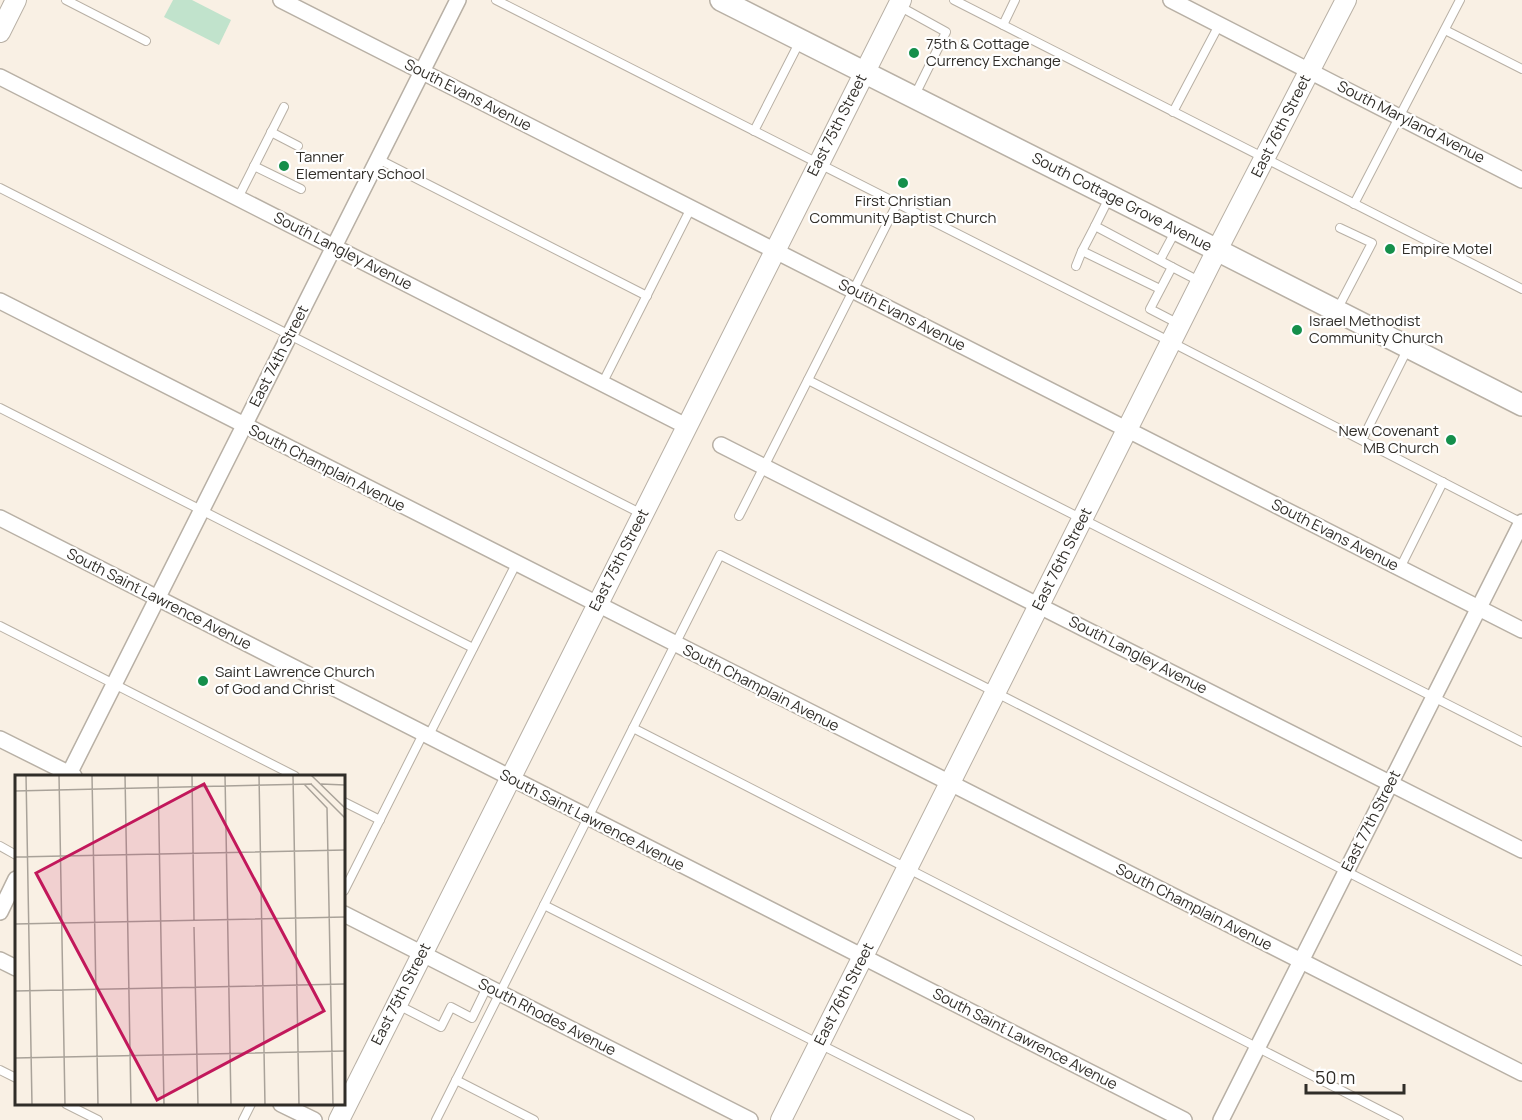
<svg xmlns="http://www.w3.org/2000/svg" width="1522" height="1120" viewBox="0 0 1522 1120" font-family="Manrope,sans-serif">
	<rect width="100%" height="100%" fill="#f9f0e4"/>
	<polygon fill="#c1e3cc" points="173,0 192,0 231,20 219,45 164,17"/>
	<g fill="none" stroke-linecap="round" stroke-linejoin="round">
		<g stroke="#b8b0a5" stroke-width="10">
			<g id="service">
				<polyline points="66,0 146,41"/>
				<polyline points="496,0 1171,342 1522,523"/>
				<polyline points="954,0 1522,289"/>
				<polyline points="899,6 946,32 914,97"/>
				<polyline points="1003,25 1015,0"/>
				<polyline points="1445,30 1522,69"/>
				<polyline points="1173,112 1219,25"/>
				<polyline points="754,131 800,41"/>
				<polyline points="271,132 298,146"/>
				<polyline points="378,159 647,296"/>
				<polyline points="254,166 301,189"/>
				<polyline points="0,188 642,514"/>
				<polyline points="238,198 284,107"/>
				<polyline points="1109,198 1095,226 1172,267"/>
				<polyline points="1354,204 1460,0"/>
				<polyline points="1095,226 1082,251 1160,289"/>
				<polyline points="1160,260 1176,230"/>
				<polyline points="1076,266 1082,251"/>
				<polyline points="1337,310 1372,243 1340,228"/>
				<polyline points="1179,324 1150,309 1172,267 1201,282"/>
				<polyline points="808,380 1522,742"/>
				<polyline points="602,384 691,208"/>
				<polyline points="0,408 473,648"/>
				<polyline points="1362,440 1408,348"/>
				<polyline points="739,516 897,204"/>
				<polyline points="1400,568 1443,482"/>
				<polyline points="0,626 295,776"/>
				<polyline points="633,728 1399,1120"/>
				<polyline points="428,737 516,564"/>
				<polyline points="344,802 380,820"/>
				<polyline points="0,846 16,855"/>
				<polyline points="344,891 423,734"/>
				<polyline points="544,905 970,1120"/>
				<polyline points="398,1005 441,1027 451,1007 472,1018 487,987"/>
				<polyline points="0,1070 16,1078"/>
				<polyline points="456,1080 534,1120"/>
				<polyline points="66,1104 98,1120"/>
				<polyline points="243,1120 251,1104"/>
				<polyline points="436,1120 720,555 979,684 1522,961"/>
			</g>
		</g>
		<g stroke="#b8b0a5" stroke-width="18">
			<g id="minor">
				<polyline points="281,0 1522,630"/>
				<polyline points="1171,0 1522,180"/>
				<polyline points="0,77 686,426"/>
				<polyline points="0,301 1522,1073"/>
				<polyline points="721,445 1522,850"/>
				<polyline points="0,518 1184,1120"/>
				<polyline points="0,739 74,776"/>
				<polyline points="68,776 458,0"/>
				<polyline points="0,912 16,879"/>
				<polyline points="344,914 750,1120"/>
				<polyline points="0,960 16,968"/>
				<polyline points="281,1104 314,1120"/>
				<polyline points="1221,1120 1522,522"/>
			</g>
		</g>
		<g stroke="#b8b0a5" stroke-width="22">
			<g id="tertiary">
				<polyline points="0,32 16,0"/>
				<polyline points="339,1120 901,0"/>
				<polyline points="781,1120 1217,250 1346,0"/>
			</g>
		</g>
		<g stroke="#b8b0a5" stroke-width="24">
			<polyline id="secondary" points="721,0 1217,250 1522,405"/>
		</g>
		<use href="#service" stroke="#fff" stroke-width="8"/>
		<use href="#minor" stroke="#fff" stroke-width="15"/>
		<use href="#tertiary" stroke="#fff" stroke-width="20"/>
		<use href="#secondary" stroke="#fff" stroke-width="21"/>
	</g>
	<g fill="#148f4b" stroke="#fff" stroke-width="2">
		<circle cx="914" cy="53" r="6"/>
		<circle cx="284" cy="166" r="6"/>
		<circle cx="903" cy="183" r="6"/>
		<circle cx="1390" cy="249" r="6"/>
		<circle cx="1297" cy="330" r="6"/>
		<circle cx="1451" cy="440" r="6"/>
		<circle cx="203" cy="681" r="6"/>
	</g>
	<g text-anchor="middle" stroke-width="4.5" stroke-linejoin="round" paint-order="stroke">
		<g font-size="15" fill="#302d28" stroke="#fff" text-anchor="start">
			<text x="926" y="49">75th &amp; Cottage<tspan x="926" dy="17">Currency Exchange</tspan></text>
			<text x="296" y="162">Tanner<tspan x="296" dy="17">Elementary School</tspan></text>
			<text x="903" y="206" text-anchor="middle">First Christian<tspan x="903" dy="17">Community Baptist Church</tspan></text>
			<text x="1402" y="254">Empire Motel</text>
			<text x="1309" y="326">Israel Methodist<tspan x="1309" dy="17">Community Church</tspan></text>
			<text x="1439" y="436" text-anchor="end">New Covenant<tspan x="1439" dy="17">MB Church</tspan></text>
			<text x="215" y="677">Saint Lawrence Church<tspan x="215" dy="17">of God and Christ</tspan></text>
		</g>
		<g font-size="15" fill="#302d28" stroke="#fff">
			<text transform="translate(468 95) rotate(27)" y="5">South Evans Avenue</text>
			<text transform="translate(1411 122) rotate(27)" y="5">South Maryland Avenue</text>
			<text transform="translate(837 125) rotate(-63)" y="5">East 75th Street</text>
			<text transform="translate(1281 126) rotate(-63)" y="5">East 76th Street</text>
			<text transform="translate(1122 202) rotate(27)" y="5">South Cottage Grove Avenue</text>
			<text transform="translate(343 251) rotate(27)" y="5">South Langley Avenue</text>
			<text transform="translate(902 315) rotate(27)" y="5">South Evans Avenue</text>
			<text transform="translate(279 356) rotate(-63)" y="5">East 74th Street</text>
			<text transform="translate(327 468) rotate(27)" y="5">South Champlain Avenue</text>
			<text transform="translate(1335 535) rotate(27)" y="5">South Evans Avenue</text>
			<text transform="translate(1062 559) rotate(-63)" y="5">East 76th Street</text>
			<text transform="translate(619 560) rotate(-63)" y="5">East 75th Street</text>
			<text transform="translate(159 599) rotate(27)" y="5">South Saint Lawrence Avenue</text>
			<text transform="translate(1138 655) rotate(27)" y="5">South Langley Avenue</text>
			<text transform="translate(761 688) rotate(27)" y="5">South Champlain Avenue</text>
			<text transform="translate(592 820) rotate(27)" y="5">South Saint Lawrence Avenue</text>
			<text transform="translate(1371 821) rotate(-63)" y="5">East 77th Street</text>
			<text transform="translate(1194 907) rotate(27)" y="5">South Champlain Avenue</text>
			<text transform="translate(401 994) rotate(-63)" y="5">East 75th Street</text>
			<text transform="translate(844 994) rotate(-63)" y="5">East 76th Street</text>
			<text transform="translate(547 1017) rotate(27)" y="5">South Rhodes Avenue</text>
			<text transform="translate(1025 1039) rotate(27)" y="5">South Saint Lawrence Avenue</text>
		</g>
	</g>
	<g transform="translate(15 775)">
		<rect width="330" height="330" fill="#f9f0e4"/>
		<path fill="none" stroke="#a9a299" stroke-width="1.5" d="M11,0l6,330M44,0l6,330M77,0l6,330M110,0l6,330M143,0l6,330M177,0l2,145M210,0l6,330M244,0l6,330M278,0l6,330M296,0l34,33M289,9l23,24 6,297M296,9l34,34M306,9l24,1M0,16l297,-7M0,82l330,-7M0,149l330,-7M179,152l4,178M0,216l330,-7M0,283l330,-7"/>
		<path fill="#c2185b" fill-opacity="0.15" stroke="#c2185b" stroke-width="3" d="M189,9l120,227 -167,89 -121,-227z"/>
		<rect width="330" height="330" fill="none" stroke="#302d28" stroke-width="3"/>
	</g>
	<path d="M1306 1084v9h98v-9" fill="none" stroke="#302d28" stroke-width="3"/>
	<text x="1315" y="1084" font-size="18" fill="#302d28" stroke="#ffffff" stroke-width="4.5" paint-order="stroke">50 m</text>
</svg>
